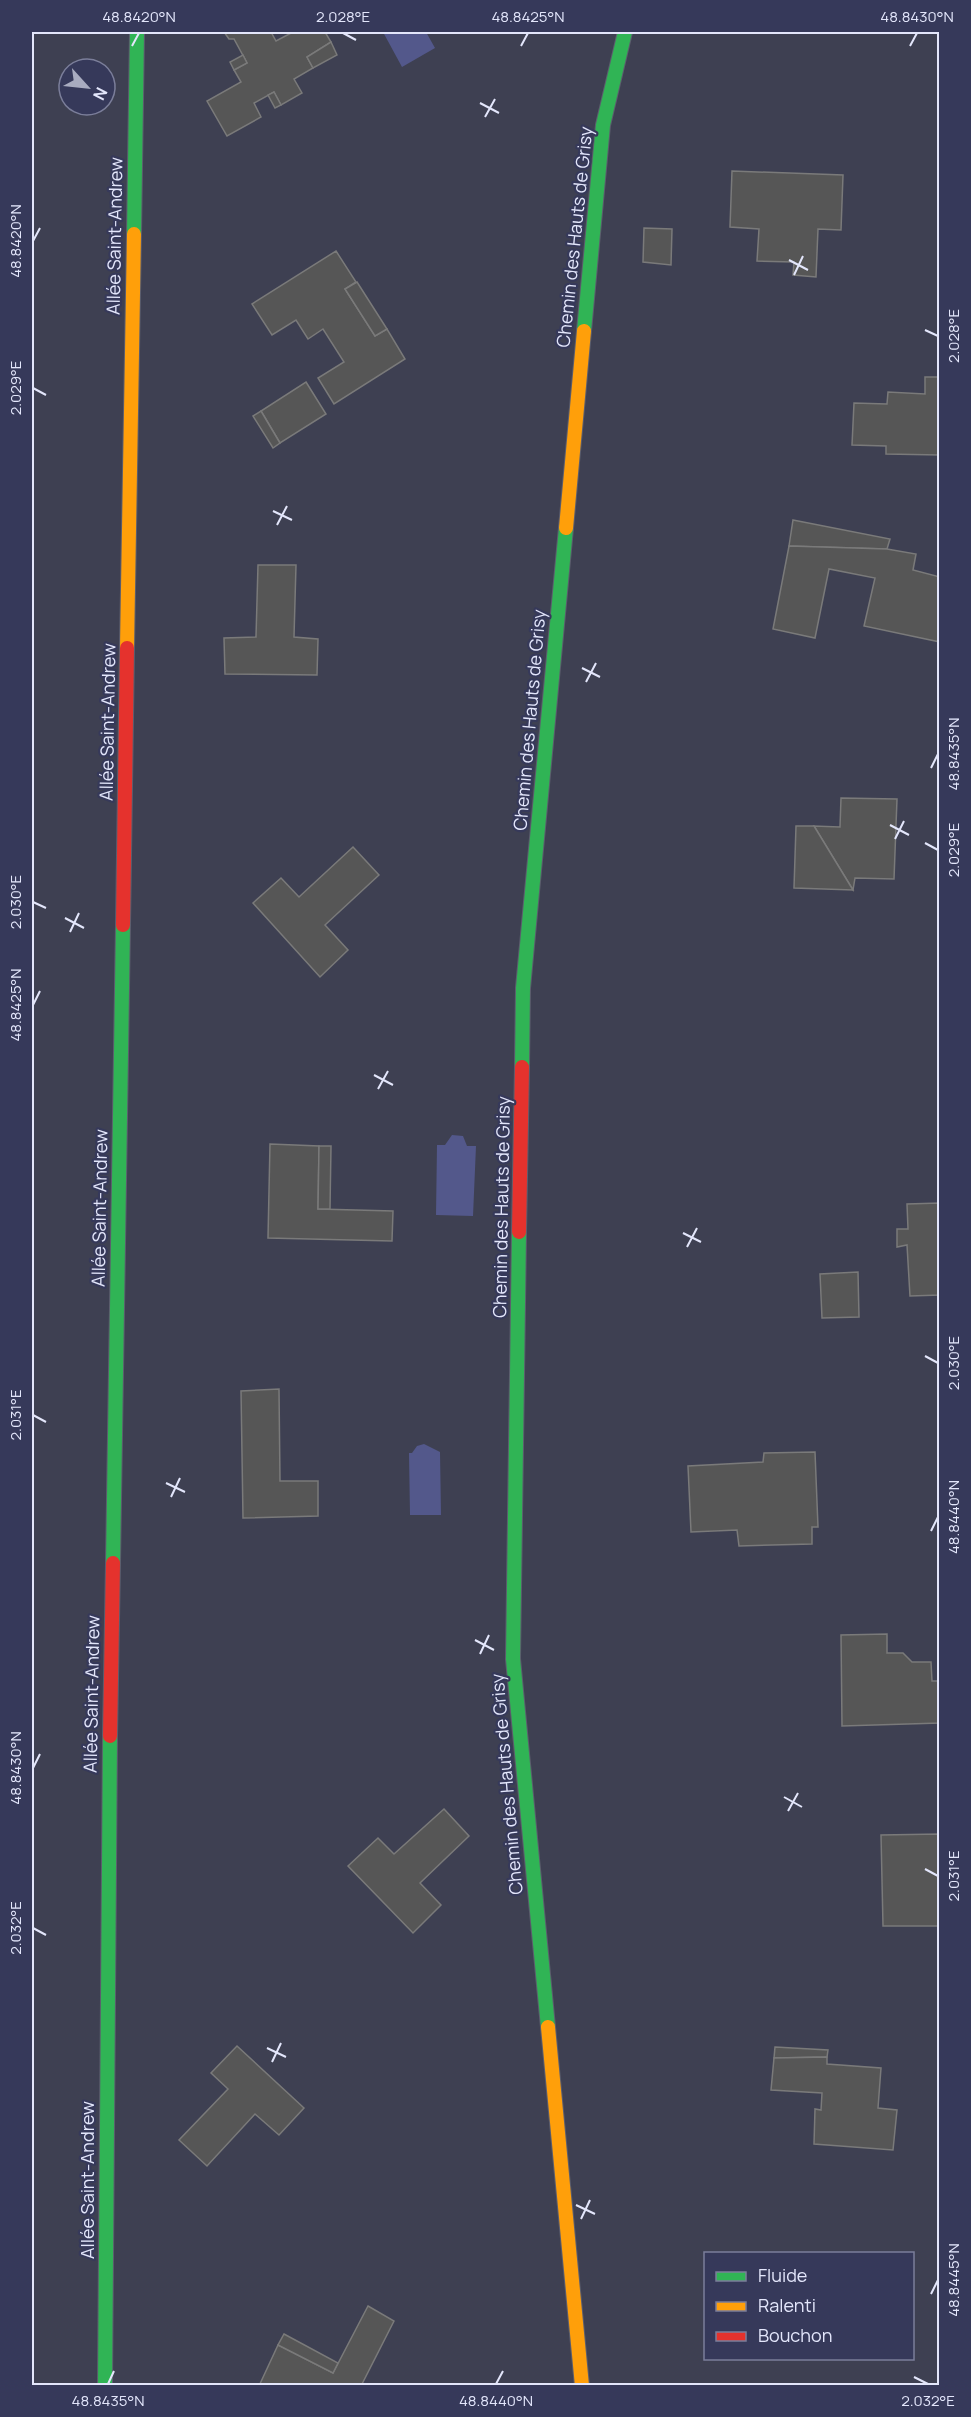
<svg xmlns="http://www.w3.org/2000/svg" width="971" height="2417" viewBox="0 0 971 2417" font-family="Manrope,sans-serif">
	<rect width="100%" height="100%" fill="#3e4052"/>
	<g fill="#53588b">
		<polygon points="383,32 426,32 435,48 402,67"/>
		<polygon points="452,1135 463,1136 467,1146 476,1146 473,1216 436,1215 437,1145 445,1145"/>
		<polygon points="424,1444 440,1452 441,1515 410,1515 409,1453 412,1453 417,1446"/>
	</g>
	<g fill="#565656" stroke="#7a7a7a" stroke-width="1.5">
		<polygon points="224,32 271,32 276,41 293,32 325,32 331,42 307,57 313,68 294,79 302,93 281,105 274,92 254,103 261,117 227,136 207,101 241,82 234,70 247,63 234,39 229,39"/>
		<polygon points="331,42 337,55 313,68 307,57"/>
		<polygon points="243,55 247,63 234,70 230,62"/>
		<polygon points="274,92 281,105 275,108 268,95"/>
		<polygon points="732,171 843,175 841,230 818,229 816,277 793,275 794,262 757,261 759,229 730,227"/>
		<polygon points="644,228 672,229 671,265 643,262"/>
		<polygon points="336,251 356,282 345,289 375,336 387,329 405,359 334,404 318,378 344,362 323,329 308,339 296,320 272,335 252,304"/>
		<polygon points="357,282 387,329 375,336 345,289"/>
		<polygon points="925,377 940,377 940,455 886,454 886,446 852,445 854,403 887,404 888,392 925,394"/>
		<polygon points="306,382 326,414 280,443 261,411"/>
		<polygon points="261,411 280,443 273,448 253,416"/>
		<polygon points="793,520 890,539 887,549 789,546"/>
		<polygon points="789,546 887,549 916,554 913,570 940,577 940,642 864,626 875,578 829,569 815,638 773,629"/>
		<polygon points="258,565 296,565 294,637 318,639 317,675 225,674 224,638 256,637"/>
		<polygon points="841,798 897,799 894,879 855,878 853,890 814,826 840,827"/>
		<polygon points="796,826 814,826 853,890 794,888"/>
		<polygon points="353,847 379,875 325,925 348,950 320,977 253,903 281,878 299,897"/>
		<polygon points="270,1144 319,1146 318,1209 393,1211 392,1241 268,1238"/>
		<polygon points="319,1146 331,1146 330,1209 318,1209"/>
		<polygon points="940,1203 940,1295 910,1296 907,1245 897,1247 897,1229 908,1229 907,1204"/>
		<polygon points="858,1272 859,1317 822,1318 820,1274"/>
		<polygon points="279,1389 280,1481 318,1481 318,1516 243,1518 241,1391"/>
		<polygon points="815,1452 818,1527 812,1527 812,1544 739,1546 737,1530 691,1532 688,1466 763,1462 764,1453"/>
		<polygon points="887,1634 887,1653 903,1653 912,1662 931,1662 932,1681 940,1681 940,1723 842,1726 841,1635"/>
		<polygon points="444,1809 469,1836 420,1883 441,1905 413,1933 348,1866 378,1838 394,1854"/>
		<polygon points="940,1834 940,1926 883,1926 881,1835"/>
		<polygon points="237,2046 304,2108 279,2135 255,2114 207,2166 179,2140 228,2089 211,2073"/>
		<polygon points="775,2047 828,2050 827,2057 774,2058"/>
		<polygon points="827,2057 827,2064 881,2068 878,2108 897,2110 893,2150 814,2144 815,2109 821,2110 822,2093 771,2090 774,2058"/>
		<polygon points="368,2306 394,2321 361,2386 259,2386 278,2345 333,2373"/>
		<polygon points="284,2334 338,2363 333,2373 278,2345"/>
	</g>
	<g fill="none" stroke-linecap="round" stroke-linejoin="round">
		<g stroke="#5c5e6e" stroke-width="16">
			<g id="fast">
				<polyline points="134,234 137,32"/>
				<polyline points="584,331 603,125 625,32"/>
				<polyline points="522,1067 523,988 566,528"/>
				<polyline points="519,1232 513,1659 548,2027"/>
				<polyline points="113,1563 123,925"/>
				<polyline points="105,2386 110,1736"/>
			</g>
		</g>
		<g stroke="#5c5e6e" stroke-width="16">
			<g id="slow">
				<polyline points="566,528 584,331"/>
				<polyline points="127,648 134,234"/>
				<polyline points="548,2027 582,2386"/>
			</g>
		</g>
		<g stroke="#5c5e6e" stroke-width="16">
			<g id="jam">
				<polyline points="123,925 127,648"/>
				<polyline points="519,1232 522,1067"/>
				<polyline points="110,1736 113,1563"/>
			</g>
		</g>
		<use href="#fast" stroke="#30b455" stroke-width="14"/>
		<use href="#slow" stroke="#ff9f0a" stroke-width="14"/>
		<use href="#jam" stroke="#e5322d" stroke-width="14"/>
	</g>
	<path fill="none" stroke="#e3e6fb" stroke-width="2" d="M343,33l13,7M132,46l7,-13M521,46l7,-13M910,46l7,-13M480,103l19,10M485,117l10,-18M33,241l7,-13M789,260l19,10M794,275l9,-19M925,330l13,6M33,388l13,7M273,511l19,9M277,525l10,-19M582,668l18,9M586,682l10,-19M931,768l7,-14M890,825l19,10M895,839l9,-18M925,843l13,7M33,902l13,6M65,918l19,10M70,932l9,-19M33,1005l7,-14M374,1075l19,10M378,1089l10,-18M683,1233l18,9M687,1247l10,-19M925,1356l13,7M33,1415l13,7M166,1483l19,9M171,1497l9,-19M931,1531l7,-14M475,1640l19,10M480,1654l9,-19M33,1768l7,-14M784,1797l18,10M788,1811l10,-18M925,1869l13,7M33,1928l13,7M267,2048l19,9M272,2062l9,-19M576,2205l19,9M581,2219l9,-19M931,2294l7,-14M914,2377l14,7M108,2384l6,-13M496,2384l7,-13"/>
	<g text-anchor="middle" stroke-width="4.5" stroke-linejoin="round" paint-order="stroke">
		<g font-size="18" fill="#e3e6fb" stroke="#36395a">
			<text transform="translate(115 236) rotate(-89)" y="6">Allée Saint-Andrew</text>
			<text transform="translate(575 237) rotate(-84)" y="6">Chemin des Hauts de Grisy</text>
			<text transform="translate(530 720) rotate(-85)" y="6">Chemin des Hauts de Grisy</text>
			<text transform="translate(108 722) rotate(-89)" y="6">Allée Saint-Andrew</text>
			<text transform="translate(502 1207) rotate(-89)" y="6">Chemin des Hauts de Grisy</text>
			<text transform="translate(100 1208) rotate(-89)" y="6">Allée Saint-Andrew</text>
			<text transform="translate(92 1694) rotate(-89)" y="6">Allée Saint-Andrew</text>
			<text transform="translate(507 1784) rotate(-95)" y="6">Chemin des Hauts de Grisy</text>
			<text transform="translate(88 2180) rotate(-90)" y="6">Allée Saint-Andrew</text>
		</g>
	</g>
	<rect width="971" height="2417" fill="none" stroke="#36395a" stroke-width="66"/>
	<rect x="704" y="2252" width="210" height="108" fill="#36395a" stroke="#7b7e9a" stroke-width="1.5"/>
	<rect x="716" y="2272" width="30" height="9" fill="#30b455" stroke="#7b7e9a" stroke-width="1.5"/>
	<text x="758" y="2282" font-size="18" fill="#e3e6fb">Fluide</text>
	<rect x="716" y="2302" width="30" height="9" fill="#ff9f0a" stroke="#7b7e9a" stroke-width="1.5"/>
	<text x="758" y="2312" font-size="18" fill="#e3e6fb">Ralenti</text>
	<rect x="716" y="2332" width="30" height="9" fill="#e5322d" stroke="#7b7e9a" stroke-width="1.5"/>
	<text x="758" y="2342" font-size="18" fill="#e3e6fb">Bouchon</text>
	<g transform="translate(87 87) rotate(117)"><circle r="28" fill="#36395a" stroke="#7b7e9a" stroke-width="1.5"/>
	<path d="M0-4.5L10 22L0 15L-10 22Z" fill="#a9acc0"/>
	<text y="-9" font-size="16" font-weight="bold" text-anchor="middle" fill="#e3e6fb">N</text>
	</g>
	<rect x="33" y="33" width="905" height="2351" fill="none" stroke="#e3e6fb" stroke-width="2"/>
	<g font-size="15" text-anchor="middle" fill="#e3e6fb">
		<text x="139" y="22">48.8420°N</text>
		<text x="343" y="22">2.028°E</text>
		<text x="528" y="22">48.8425°N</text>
		<text x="917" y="22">48.8430°N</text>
		<text transform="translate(16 241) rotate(-90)" y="5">48.8420°N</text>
		<text transform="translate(954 336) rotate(-90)" y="5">2.028°E</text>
		<text transform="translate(16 388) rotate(-90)" y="5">2.029°E</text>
		<text transform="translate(954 754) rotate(-90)" y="5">48.8435°N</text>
		<text transform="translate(954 850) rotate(-90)" y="5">2.029°E</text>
		<text transform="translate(16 902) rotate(-90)" y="5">2.030°E</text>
		<text transform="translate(16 1005) rotate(-90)" y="5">48.8425°N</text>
		<text transform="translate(954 1363) rotate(-90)" y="5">2.030°E</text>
		<text transform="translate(16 1415) rotate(-90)" y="5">2.031°E</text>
		<text transform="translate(954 1517) rotate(-90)" y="5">48.8440°N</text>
		<text transform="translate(16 1768) rotate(-90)" y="5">48.8430°N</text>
		<text transform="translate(954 1876) rotate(-90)" y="5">2.031°E</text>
		<text transform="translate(16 1928) rotate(-90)" y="5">2.032°E</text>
		<text transform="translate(954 2280) rotate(-90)" y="5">48.8445°N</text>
		<text x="108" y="2406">48.8435°N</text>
		<text x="496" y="2406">48.8440°N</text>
		<text x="928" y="2406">2.032°E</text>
	</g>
</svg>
